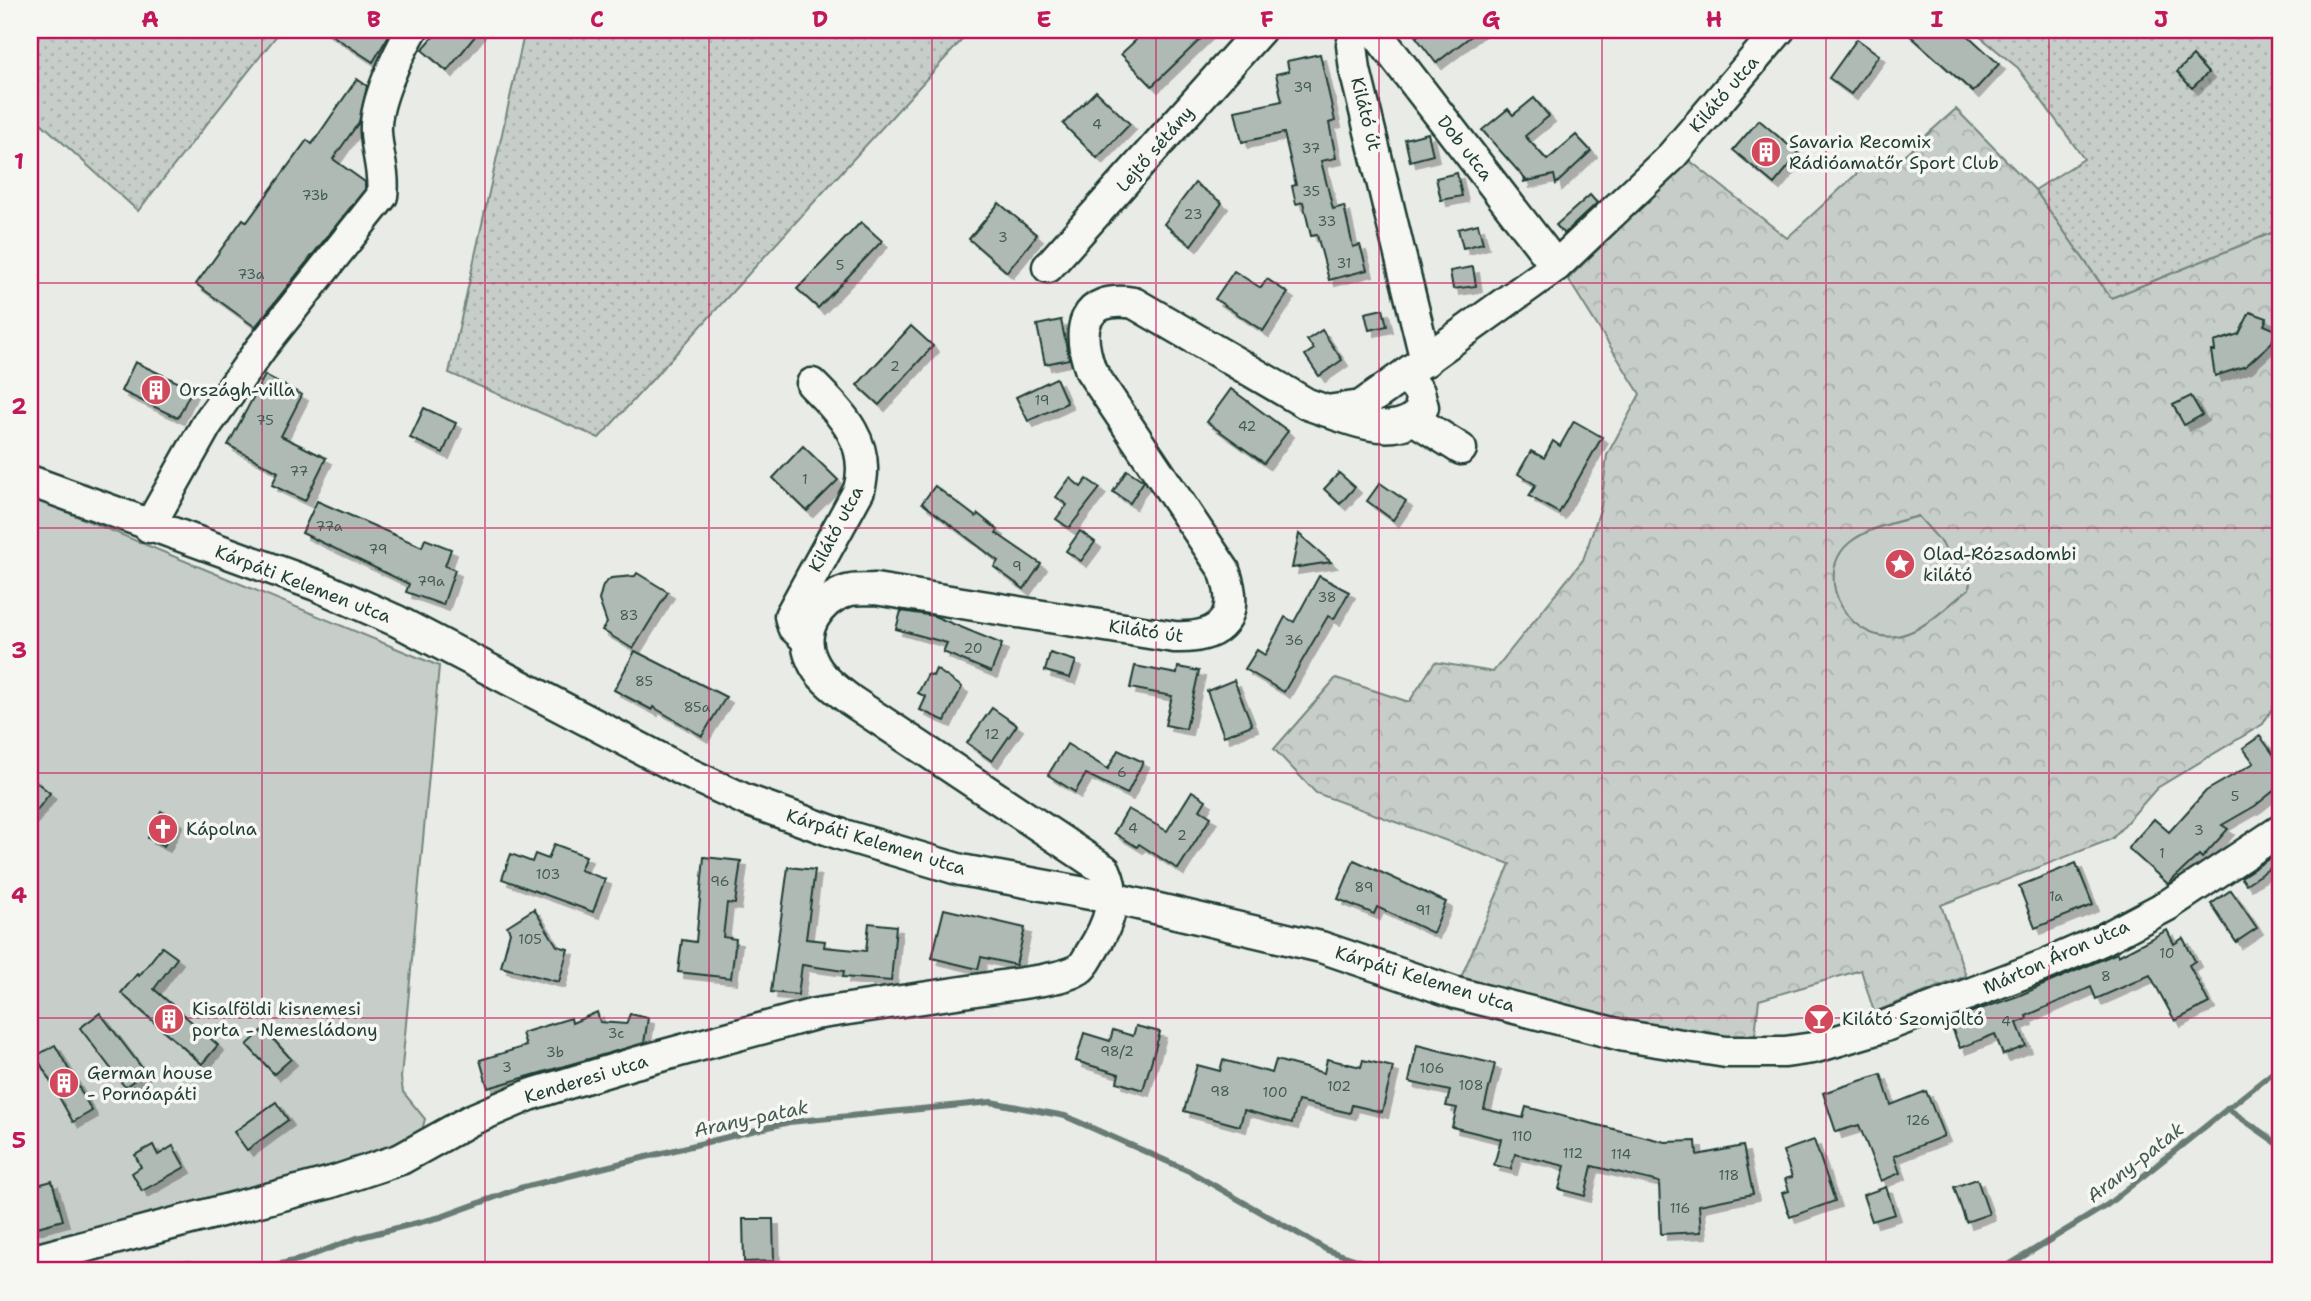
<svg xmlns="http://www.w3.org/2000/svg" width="2311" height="1301" viewBox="0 0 2311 1301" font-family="'Shantell Sans',sans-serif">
	<defs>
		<pattern id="forest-crowns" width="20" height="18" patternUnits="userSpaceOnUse" patternTransform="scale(1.75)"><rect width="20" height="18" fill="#c7cec9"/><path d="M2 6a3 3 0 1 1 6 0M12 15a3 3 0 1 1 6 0" fill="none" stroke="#aab2ad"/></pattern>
		<pattern id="garden-dots" width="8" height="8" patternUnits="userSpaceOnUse" patternTransform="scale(1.75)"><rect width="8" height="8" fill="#c7cec9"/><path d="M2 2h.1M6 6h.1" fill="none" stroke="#aab2ad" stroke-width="1.8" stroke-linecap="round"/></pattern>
		<filter id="shadow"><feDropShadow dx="6" dy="6" stdDeviation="0" flood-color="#0004"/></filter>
	</defs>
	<rect width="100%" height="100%" fill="#e9ebe7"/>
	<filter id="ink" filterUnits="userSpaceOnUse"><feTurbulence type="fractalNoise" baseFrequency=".0143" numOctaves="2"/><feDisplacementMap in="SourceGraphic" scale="14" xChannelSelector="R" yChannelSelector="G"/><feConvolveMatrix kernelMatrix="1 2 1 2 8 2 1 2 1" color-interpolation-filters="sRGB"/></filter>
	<g filter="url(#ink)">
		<g fill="#c7cec9" stroke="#73867e" stroke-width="2">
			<polygon points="30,497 439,666 401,1078 403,1092 425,1119 421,1134 348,1168 30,1251"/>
			<path d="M1919,516l23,27 10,18 19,16 -2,12c-18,14 -40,36 -61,44 -57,22 -102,-61 -55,-93 19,-13 44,-18 66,-24z"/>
		</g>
		<path fill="url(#forest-crowns)" stroke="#73867e" stroke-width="2" fill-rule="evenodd" d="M1956,109l79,81 76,108 170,-69v464l-18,31 -106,64 -45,51 -171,66 25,71 -92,36 -13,-42 -102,30 -5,43 -123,-15 -172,-46 51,-118 -194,-71 -42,-44 62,-71 73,24 26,-40 58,10 90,-112 18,-53 6,-52 33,-61 -72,-115 121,-119 98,78 88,-81 12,13zM1918,516l24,27 10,18 19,16 -2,12c-18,14 -39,36 -61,44 -56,22 -102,-60 -55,-93 18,-13 44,-18 65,-24z"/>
		<g fill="url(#garden-dots)" stroke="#73867e" stroke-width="2">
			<polygon points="30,30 281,30 138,211 30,113"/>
			<polygon points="525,30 971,30 599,438 449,373"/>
			<polygon points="1972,30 2281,30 2281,229 2111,298 2035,190 2084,159 2018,68"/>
		</g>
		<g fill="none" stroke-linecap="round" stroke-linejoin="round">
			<g stroke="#687c75" stroke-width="6">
				<polyline points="2227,1108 2281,1146"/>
				<polyline points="142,1271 188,1263 236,1271 264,1268 302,1259 357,1238 441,1217 520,1188 789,1122 991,1102 1065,1116 1189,1171 1327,1250 1390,1271"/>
				<polyline points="1999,1271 2107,1205 2281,1066"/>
			</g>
		</g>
		<g fill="#b0bab5" stroke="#1f3d34" stroke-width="2" filter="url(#shadow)">
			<polygon points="324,30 392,30 373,62"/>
			<polygon points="439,30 480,30 447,71 422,50"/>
			<polygon points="1127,30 1210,30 1152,86 1121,54 1136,40"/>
			<polygon points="1425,30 1479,30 1436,63 1416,37"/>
			<polygon points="1904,30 1962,30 1999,64 1973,92"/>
			<polygon points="1857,39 1879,55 1851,94 1829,78"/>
			<polygon points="1320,54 1335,121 1329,123 1336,158 1321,161 1333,209 1344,206 1353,247 1360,245 1367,270 1329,280 1317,235 1311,236 1303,202 1296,204 1292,186 1296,185 1284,133 1242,142 1235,111 1282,101 1276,74 1289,71 1287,61"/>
			<polygon points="2193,56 2208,73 2192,88 2177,72"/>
			<polygon points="357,79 367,86 359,122 333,159 365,182 365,189 255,327 196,284 243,219 247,222 307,140 312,144"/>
			<polygon points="1096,91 1130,124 1097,158 1063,124"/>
			<polygon points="1534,98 1549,116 1525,136 1547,160 1576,135 1591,151 1556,184 1554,175 1523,182 1526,180 1482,130 1508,109 1513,115"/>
			<polygon points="1759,120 1799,154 1774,184 1733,150"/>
			<polygon points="1428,133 1433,155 1410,161 1405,139"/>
			<polygon points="1457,173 1462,196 1441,200 1436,178"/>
			<polygon points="1195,183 1222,203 1191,245 1164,224"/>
			<polygon points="1590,195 1597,203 1564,234 1556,225"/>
			<polygon points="999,203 1037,235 1007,272 969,239"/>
			<polygon points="861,222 882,241 818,308 797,289"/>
			<polygon points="1478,224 1483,243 1463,248 1458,229"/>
			<polygon points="1473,267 1476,286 1453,289 1450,271"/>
			<polygon points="1234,271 1261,288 1267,279 1288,293 1263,331 1215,299"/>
			<polygon points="1383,309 1387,326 1369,330 1365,313"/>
			<polygon points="2250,312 2267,318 2264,325 2276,330 2272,342 2246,366 2215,376 2211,351 2215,351 2214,342 2239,334"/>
			<polygon points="1061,320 1069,359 1045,364 1037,325"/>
			<polygon points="911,326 933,346 879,405 857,385"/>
			<polygon points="1322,330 1342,360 1319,376 1305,355 1314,349 1307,340"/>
			<polygon points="135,362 192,389 178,418 121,391"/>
			<polygon points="265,375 302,395 281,436 326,458 305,501 272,485 278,472 228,445"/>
			<polygon points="1056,378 1067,403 1028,421 1016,397"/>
			<polygon points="1231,389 1288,431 1264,463 1207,422"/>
			<polygon points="2191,396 2202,415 2184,425 2173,405"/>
			<polygon points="424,408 456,423 443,453 410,438"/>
			<polygon points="1574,421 1602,437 1559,513 1529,496 1536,485 1518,474 1531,451 1544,458 1553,441 1560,446"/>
			<polygon points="803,446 838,480 807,511 773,478"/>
			<polygon points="1127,470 1144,481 1130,503 1113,492"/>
			<polygon points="1339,473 1355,487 1340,504 1324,489"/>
			<polygon points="1070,478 1081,487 1087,479 1100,488 1069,528 1056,519 1067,505 1056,497"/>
			<polygon points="1380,483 1406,501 1393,520 1367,501"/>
			<polygon points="935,486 976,517 978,514 998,530 996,533 1041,564 1024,589 994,567 998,561 922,503"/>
			<polygon points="317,501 422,547 425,539 451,549 445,566 455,570 443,605 406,592 409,584 302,533"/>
			<polygon points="1080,531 1095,542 1081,561 1066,551"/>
			<polygon points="1299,534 1331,562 1292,568"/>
			<polygon points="637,573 668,592 633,649 602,630 607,623 599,600 603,585 611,578 635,576"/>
			<polygon points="1319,576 1349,592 1334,619 1328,616 1284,692 1245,669 1257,650 1265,655 1285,617 1294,622"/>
			<polygon points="901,611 934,616 1002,644 991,672 943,652 947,643 896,629"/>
			<polygon points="635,651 726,697 702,736 653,707 652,710 614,690"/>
			<polygon points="1050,653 1076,661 1070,678 1045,671"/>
			<polygon points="1135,666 1177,674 1178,667 1199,671 1186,729 1165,725 1172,696 1130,688"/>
			<polygon points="936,669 962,687 945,721 920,710 926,697 918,693 928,674 933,676"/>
			<polygon points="1234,680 1252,725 1224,736 1207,691"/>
			<polygon points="992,708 1017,725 992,761 967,743"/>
			<polygon points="2260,736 2281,765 2281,785 2255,806 2222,825 2228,829 2202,858 2199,855 2168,884 2128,848 2154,819 2169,832 2206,791 2254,763 2243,748"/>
			<polygon points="1067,744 1108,769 1118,750 1143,762 1127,794 1086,774 1075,792 1048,775"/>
			<polygon points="30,777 50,793 30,819"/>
			<polygon points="1192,791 1206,800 1200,810 1211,817 1178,869 1139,844 1137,847 1114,833 1128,809 1167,831"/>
			<polygon points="161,811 177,820 164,846 148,838"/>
			<polygon points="554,844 586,856 580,870 605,879 593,912 502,879 511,854 532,862 535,854 548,859"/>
			<polygon points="2281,851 2281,861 2246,884 2241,877"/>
			<polygon points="704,857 741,861 735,904 727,903 723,937 736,939 731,978 678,972 682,940 696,942"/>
			<polygon points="1354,860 1446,902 1433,933 1377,907 1374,914 1338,899"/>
			<polygon points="2076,863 2093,905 2035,928 2019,886"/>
			<polygon points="788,867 815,870 806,939 825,941 824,947 866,951 869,923 896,926 891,981 843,977 844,971 802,965 798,995 771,992"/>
			<polygon points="2231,890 2257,928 2236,942 2211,904"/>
			<polygon points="534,909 557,946 568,949 559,982 501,967 510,932 507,926"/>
			<polygon points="944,909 1025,928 1016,965 981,957 978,969 932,958"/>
			<polygon points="2167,930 2174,944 2183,938 2195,961 2189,965 2209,1003 2175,1021 2150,975 2096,999 2091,987 2026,1016 2027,1019 2017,1023 2026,1046 2003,1055 1995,1034 1960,1048 1949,1020 2018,996 2117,953 2118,956"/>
			<polygon points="162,947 177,958 154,989 218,1045 202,1064 121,993 137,974 139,976"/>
			<polygon points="597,1012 600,1022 626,1024 630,1014 648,1018 644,1043 488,1088 480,1060 526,1046 522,1033 571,1018 572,1023"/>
			<polygon points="100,1013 145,1072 125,1087 80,1028"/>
			<polygon points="1136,1026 1160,1032 1143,1090 1117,1082 1119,1074 1076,1061 1084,1033 1110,1041 1113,1030 1133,1036"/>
			<polygon points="264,1029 291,1059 274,1074 247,1045"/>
			<polygon points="55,1045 92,1111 73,1122 36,1056"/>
			<polygon points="1417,1045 1495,1064 1484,1109 1523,1118 1526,1107 1665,1142 1696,1141 1697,1155 1743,1146 1753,1194 1699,1205 1701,1232 1661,1234 1659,1182 1592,1166 1585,1196 1559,1189 1565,1166 1515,1154 1511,1169 1494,1165 1501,1139 1452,1127 1457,1108 1446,1106 1450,1091 1409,1082"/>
			<polygon points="1327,1059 1361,1067 1363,1060 1393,1067 1382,1112 1352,1105 1350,1113 1298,1101 1292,1123 1244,1110 1240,1126 1184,1111 1197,1065 1220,1071 1223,1060 1272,1073 1276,1060 1324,1073"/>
			<polygon points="1881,1074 1891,1105 1926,1091 1944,1136 1894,1156 1900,1173 1881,1181 1859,1125 1836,1132 1823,1093"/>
			<polygon points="276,1102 288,1120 247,1150 234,1132"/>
			<polygon points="1814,1140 1835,1201 1790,1217 1782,1193 1789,1191 1785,1179 1792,1177 1783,1151"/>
			<polygon points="153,1145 158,1155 173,1146 185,1167 142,1191 132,1173 141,1167 135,1155"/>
			<polygon points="1977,1179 1989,1214 1966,1222 1954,1187"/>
			<polygon points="52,1181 63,1220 30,1229 30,1187"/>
			<polygon points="1886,1187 1895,1214 1872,1221 1863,1195"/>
			<polygon points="743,1219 773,1219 774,1261 744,1262"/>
		</g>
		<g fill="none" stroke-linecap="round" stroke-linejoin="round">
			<g stroke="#1f3d34" stroke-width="35">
				<g id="minor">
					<polyline points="1357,30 1352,45 1355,70 1426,361"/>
					<polyline points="1374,30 1556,266"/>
					<polyline points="1048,267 1260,30"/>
					<path d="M1334,414c30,10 70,25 89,-7l-4,-15 -13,-18"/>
					<polyline points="1415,420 1461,449"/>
					<polyline points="30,481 316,585 397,621 688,773 746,800 840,834 961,870 1112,898 1321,947 1456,993 1625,1036 1726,1052 1785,1052 1813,1048 1880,1028 2045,965 2102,940 2168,905 2281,830"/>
					<path d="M149,527l58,-103 54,-76 121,-152c3,-23 -5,-41 -6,-64 -2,-29 22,-78 36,-102"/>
					<path d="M807,640l-14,-13 -3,-11 69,-126c13,-46 -17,-76 -47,-106"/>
					<path d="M30,1261l302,-79 69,-23 70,-39 61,-26 103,-31 180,-49 228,-34c13,-3 25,-4 36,-11 6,-4 9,-12 13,-18 16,-26 27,-50 13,-81l-255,-170c-14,-11 -31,-23 -38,-40 -14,-29 7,-60 35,-69 9,-3 19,-1 28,-2l299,48c49,2 67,-21 50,-67l-133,-199c-15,-41 -10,-76 43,-68l173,101 20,7 34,-5 195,-140 114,-108 109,-128"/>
				</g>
			</g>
			<use href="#minor" stroke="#f6f6f2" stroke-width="30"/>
		</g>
	</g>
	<path fill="none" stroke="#c2185b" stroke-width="2" stroke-opacity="0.55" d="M262,30v1241M485,30v1241M709,30v1241M932,30v1241M1156,30v1241M1379,30v1241M1602,30v1241M1826,30v1241M2049,30v1241M30,283h2251M30,528h2251M30,773h2251M30,1018h2251"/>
	<defs>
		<g id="building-disc" transform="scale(1.575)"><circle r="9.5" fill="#d1495b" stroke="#f6f6f2"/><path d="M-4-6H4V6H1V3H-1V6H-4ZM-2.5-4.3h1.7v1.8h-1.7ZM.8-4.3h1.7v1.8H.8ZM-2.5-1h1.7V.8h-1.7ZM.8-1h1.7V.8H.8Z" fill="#fff"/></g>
		<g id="sight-disc" transform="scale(1.575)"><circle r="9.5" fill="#d1495b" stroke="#f6f6f2"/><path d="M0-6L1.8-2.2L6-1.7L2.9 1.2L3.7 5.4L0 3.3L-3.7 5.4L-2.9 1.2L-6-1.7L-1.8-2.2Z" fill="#fff"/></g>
		<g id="church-disc" transform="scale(1.575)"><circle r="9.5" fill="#d1495b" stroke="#f6f6f2"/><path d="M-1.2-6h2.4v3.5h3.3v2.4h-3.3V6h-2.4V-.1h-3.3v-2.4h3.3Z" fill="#fff"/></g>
		<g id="bar-disc" transform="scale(1.575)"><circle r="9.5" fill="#d1495b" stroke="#f6f6f2"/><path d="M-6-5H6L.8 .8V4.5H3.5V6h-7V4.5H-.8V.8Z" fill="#fff"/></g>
	</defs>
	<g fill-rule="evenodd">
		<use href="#building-disc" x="1766" y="152"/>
		<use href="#building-disc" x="156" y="390"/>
		<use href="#sight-disc" x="1900" y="564"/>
		<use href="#church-disc" x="163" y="829"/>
		<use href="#building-disc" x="169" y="1019"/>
		<use href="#bar-disc" x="1819" y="1019"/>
		<use href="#building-disc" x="64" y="1083"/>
	</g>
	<g text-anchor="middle" stroke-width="7" stroke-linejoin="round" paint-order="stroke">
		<g font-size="14" fill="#435c54">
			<text x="1303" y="92">39</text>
			<text x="1097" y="129">4</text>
			<text x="1311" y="153">37</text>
			<text x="1311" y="196">35</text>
			<text x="315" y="200">73b</text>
			<text x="1193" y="219">23</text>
			<text x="1327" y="226">33</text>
			<text x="1003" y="242">3</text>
			<text x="1344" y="268">31</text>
			<text x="840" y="270">5</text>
			<text x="251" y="279">73a</text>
			<text x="895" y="371">2</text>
			<text x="1042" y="405">19</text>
			<text x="265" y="425">75</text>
			<text x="1247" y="431">42</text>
			<text x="299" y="476">77</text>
			<text x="805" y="484">1</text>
			<text x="329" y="531">77a</text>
			<text x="378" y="554">79</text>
			<text x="1017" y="571">9</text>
			<text x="431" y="586">79a</text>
			<text x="1327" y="602">38</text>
			<text x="629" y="620">83</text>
			<text x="1294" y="645">36</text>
			<text x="973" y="653">20</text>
			<text x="644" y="686">85</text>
			<text x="697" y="712">85a</text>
			<text x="992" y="739">12</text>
			<text x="1122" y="777">6</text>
			<text x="2235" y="801">5</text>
			<text x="1133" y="833">4</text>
			<text x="2199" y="835">3</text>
			<text x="1182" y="840">2</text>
			<text x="2162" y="858">1</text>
			<text x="548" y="879">103</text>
			<text x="720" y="886">96</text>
			<text x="1364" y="892">89</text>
			<text x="2056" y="901">1a</text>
			<text x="1423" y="915">91</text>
			<text x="530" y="944">105</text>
			<text x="2167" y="958">10</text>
			<text x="2106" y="981">8</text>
			<text x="2006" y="1026">4</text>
			<text x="616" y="1038">3c</text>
			<text x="1117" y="1056">98/2</text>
			<text x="555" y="1057">3b</text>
			<text x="507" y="1072">3</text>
			<text x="1432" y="1073">106</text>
			<text x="1471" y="1090">108</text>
			<text x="1339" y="1091">102</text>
			<text x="1220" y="1096">98</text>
			<text x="1275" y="1097">100</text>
			<text x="1918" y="1125">126</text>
			<text x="1522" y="1141">110</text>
			<text x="1573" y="1158">112</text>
			<text x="1621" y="1159">114</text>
			<text x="1729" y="1180">118</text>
			<text x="1680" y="1213">116</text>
		</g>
		<g font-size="18" fill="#1f3d34" stroke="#f6f6f2">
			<text transform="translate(1724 94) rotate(-49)" y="6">Kilátó utca</text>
			<text transform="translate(1366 114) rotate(76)" y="6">Kilátó út</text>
			<text transform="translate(1465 148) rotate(52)" y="6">Dob utca</text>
			<text transform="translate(1155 149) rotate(-49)" y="6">Lejtő sétány</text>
			<text transform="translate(836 529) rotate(-62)" y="6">Kilátó utca</text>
			<text transform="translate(303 584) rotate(21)" y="6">Kárpáti Kelemen utca</text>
			<text transform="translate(1146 631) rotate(8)" y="6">Kilátó út</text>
			<text transform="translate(876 842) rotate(17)" y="6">Kárpáti Kelemen utca</text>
			<text transform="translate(2056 957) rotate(-24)" y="6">Márton Áron utca</text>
			<text transform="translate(1425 979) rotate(17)" y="6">Kárpáti Kelemen utca</text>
			<text transform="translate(586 1079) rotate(-17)" y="6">Kenderesi utca</text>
		</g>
		<g font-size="18" fill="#1f3d34" stroke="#f6f6f2" text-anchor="start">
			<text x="1789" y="148">Savaria Recomix<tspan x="1789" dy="21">Rádióamatőr Sport Club</tspan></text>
			<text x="179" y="396">Országh-villa</text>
			<text x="1923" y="560">Olad-Rózsadombi<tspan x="1923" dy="21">kilátó</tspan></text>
			<text x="186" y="835">Kápolna</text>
			<text x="192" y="1015">Kisalföldi kisnemesi<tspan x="192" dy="21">porta - Nemesládony</tspan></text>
			<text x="1842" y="1025">Kilátó Szomjoltó</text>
			<text x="87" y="1079">German house<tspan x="87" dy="21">- Pornóapáti</tspan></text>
		</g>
		<g font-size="19" font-style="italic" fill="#445c54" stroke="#f6f6f2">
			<text transform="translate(751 1118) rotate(-12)" y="7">Arany-patak</text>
			<text transform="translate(2135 1162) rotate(-38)" y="7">Arany-patak</text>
		</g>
	</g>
	<rect width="2311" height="1301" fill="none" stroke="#f6f6f2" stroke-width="77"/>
	<rect x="38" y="38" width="2234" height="1224" fill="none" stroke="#c2185b" stroke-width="2.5"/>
	<g font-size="23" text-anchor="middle" font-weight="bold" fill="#c2185b">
		<text x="150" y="27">A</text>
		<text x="374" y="27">B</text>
		<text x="597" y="27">C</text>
		<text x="820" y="27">D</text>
		<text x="1044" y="27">E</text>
		<text x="1267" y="27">F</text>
		<text x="1491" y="27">G</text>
		<text x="1714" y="27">H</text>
		<text x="1937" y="27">I</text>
		<text x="2161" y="27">J</text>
		<text x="19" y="169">1</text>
		<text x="19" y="414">2</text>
		<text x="19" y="658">3</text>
		<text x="19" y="903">4</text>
		<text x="19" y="1148">5</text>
	</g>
</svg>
